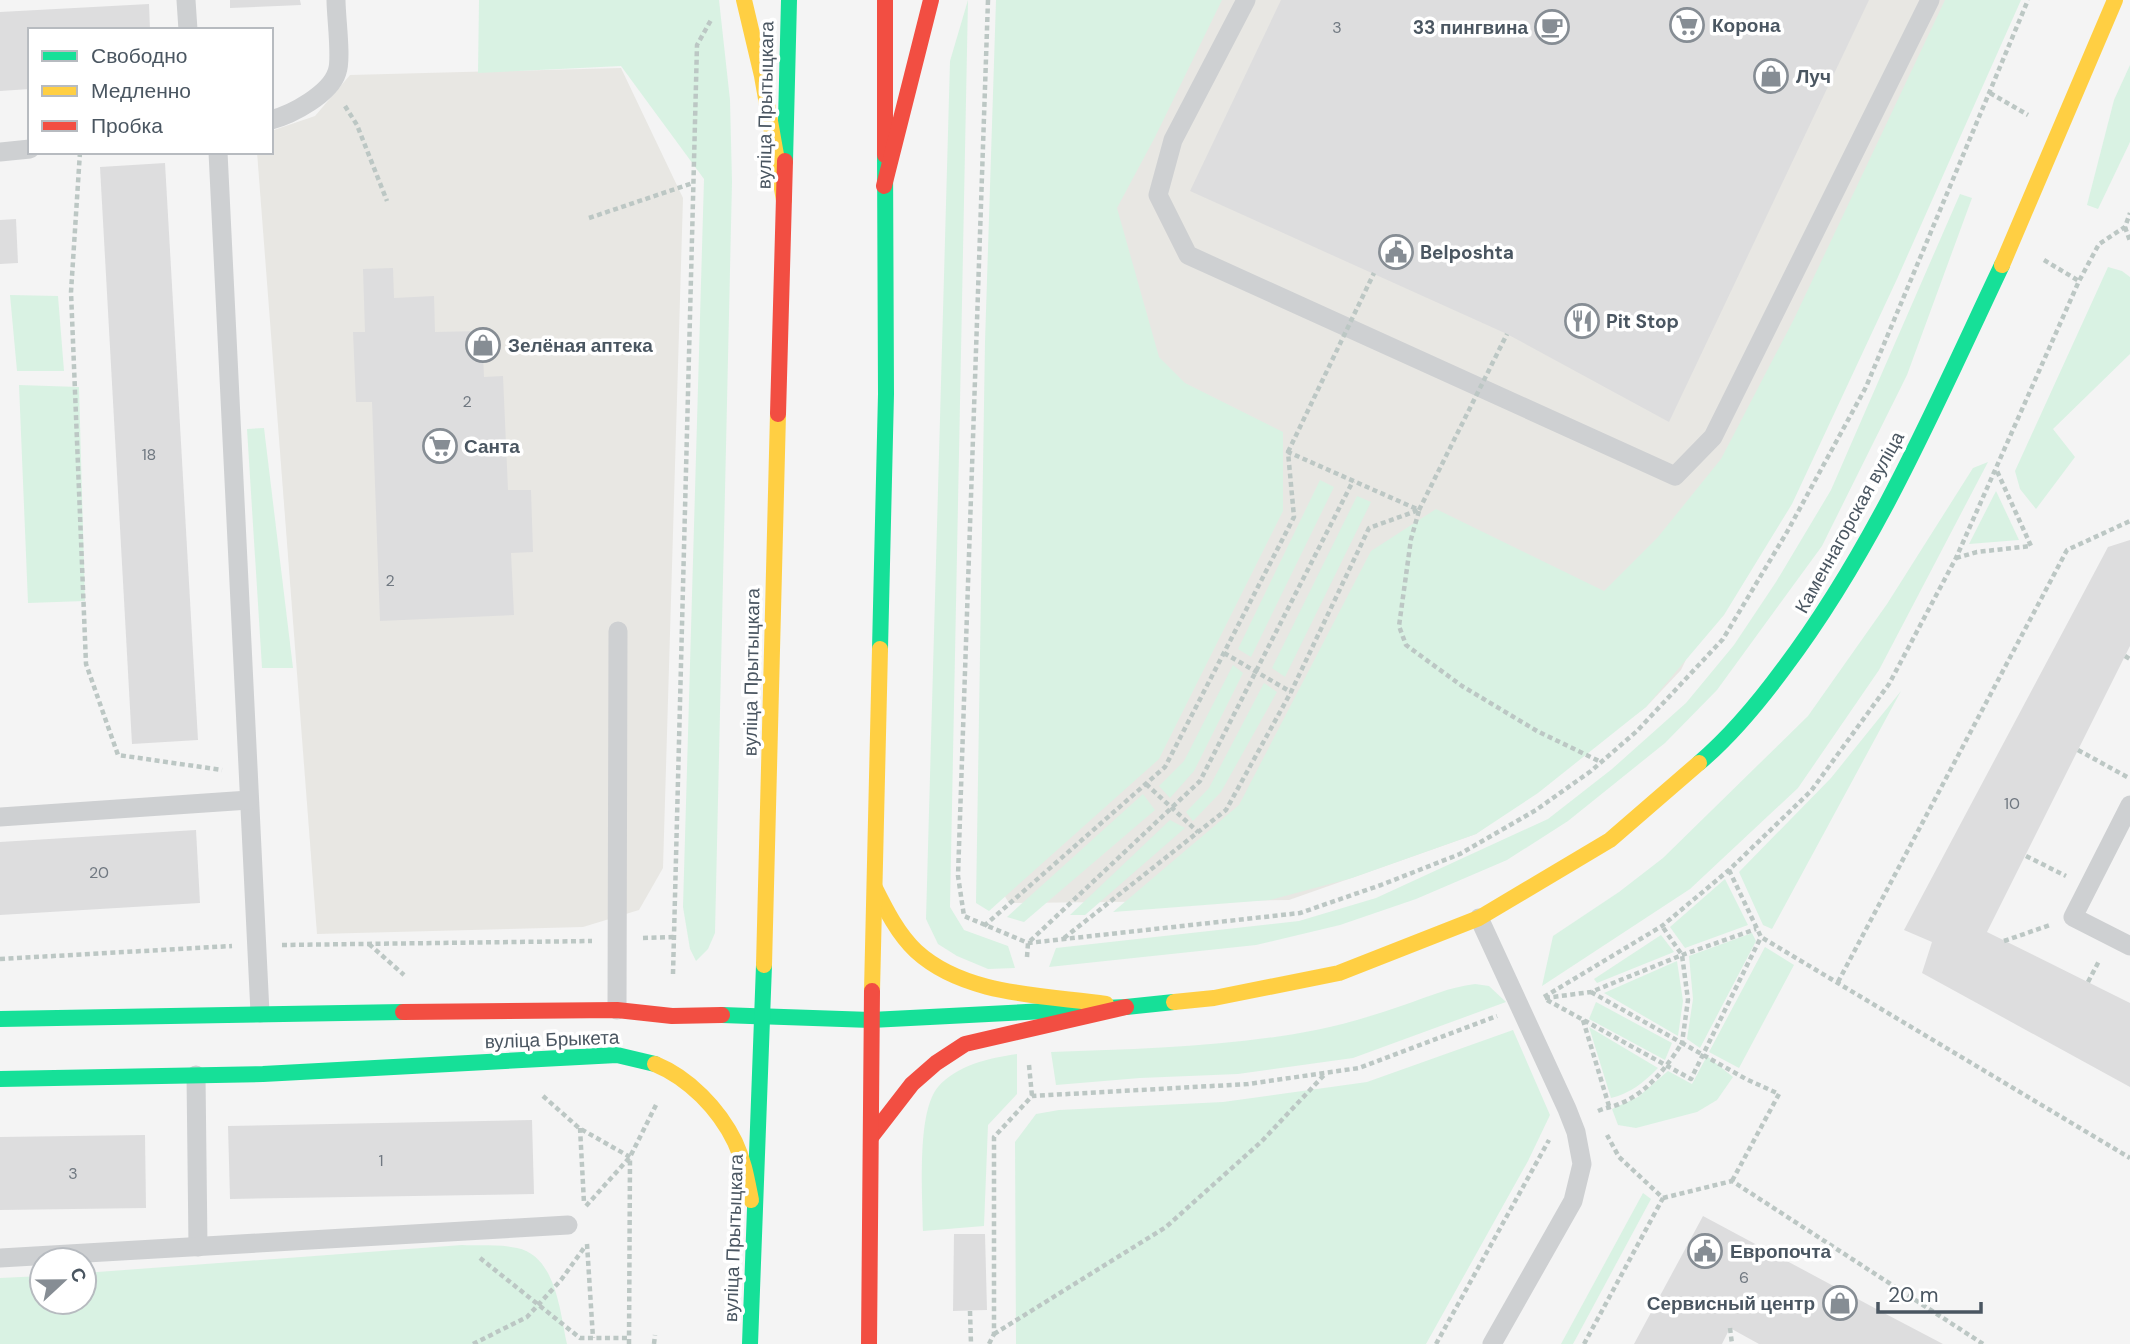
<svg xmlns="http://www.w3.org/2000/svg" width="2130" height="1344" viewBox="0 0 2130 1344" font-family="'DM Sans',sans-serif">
	<rect width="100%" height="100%" fill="#f4f4f4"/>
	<g fill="#e8e7e3">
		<polygon points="1006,0 2000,0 1681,670 1646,707 1476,834 1289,900 1009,903 984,863"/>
		<polygon points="621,68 683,198 663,868 639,910 583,927 317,934 257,152 271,152 271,131 315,116 350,75"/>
	</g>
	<g fill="#d9f2e3">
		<polygon points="479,0 719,0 730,100 732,182 715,933 708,949 696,961 690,949 683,907 704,179 621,66 478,73"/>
		<polygon points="968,0 950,907 964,930 1008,946 1015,968 988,969 957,956 938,944 926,919 950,61"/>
		<polygon points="996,0 1222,0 1155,137 1117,208 1159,357 1185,383 1283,432 1283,511 1159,759 989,911 976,903 985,342"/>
		<polygon points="1945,0 2021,0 1897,279 1792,504 1724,615 1646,707 1538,793 1476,834 1352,878 1270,900 1113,912 1239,805 1371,551 1436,509 1604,591 1658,537 1721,459 1794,319"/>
		<polygon points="2130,65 2130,142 2098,209 2087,205 2114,100"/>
		<polygon points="1960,194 1972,198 1907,375 1822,546 1717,690 1665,743 1568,821 1507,860 1416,899 1340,925 1256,945 1049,967 1056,948 1299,921 1376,898 1548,819 1612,769 1686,703 1734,645 1776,582 1831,490"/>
		<polygon points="2108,267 2122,271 2130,277 2130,354 2053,429 2075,457 2036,509 2020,489 2015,471"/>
		<polygon points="10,295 58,296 64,371 17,371"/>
		<polygon points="19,385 79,387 85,601 28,603"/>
		<polygon points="264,428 293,668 262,668 247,429"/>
		<polygon points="1988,462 1879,670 1798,788 1690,889 1542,986 1553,936 1619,892 1663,858 1808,716 1887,604 1973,468"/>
		<polygon points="1320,480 1334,487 1251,657 1238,649"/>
		<polygon points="1996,491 2019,540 1969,544"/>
		<polygon points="1357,496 1371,502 1285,677 1272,668"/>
		<polygon points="1233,665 1243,673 1194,771 1170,798 1159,786 1184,761"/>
		<polygon points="1264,683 1277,692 1221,792 1193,821 1186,812 1209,788"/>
		<polygon points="1901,691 1772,929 1763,925 1739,872 1831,778"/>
		<polygon points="1143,794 1155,810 1024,922 1007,917"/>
		<polygon points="1170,820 1185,828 1085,915 1070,915"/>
		<polygon points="1725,879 1748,925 1685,948 1670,927"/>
		<polygon points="1752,933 1756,941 1700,1048 1687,1039 1693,999 1689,956"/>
		<polygon points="1661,935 1674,952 1597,983 1594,979"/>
		<polygon points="1765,947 1794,965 1739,1068 1709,1052"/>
		<polygon points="1677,961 1683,1001 1678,1036 1604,993"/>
		<path d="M1475,984l14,2 17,16 -153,56 -115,16 -98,4 -84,7 -5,-33c88,-3 178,-5 265,-22 30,-6 59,-15 88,-25 23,-8 46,-18 71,-21z"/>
		<polygon points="1596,1002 1672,1043 1665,1060 1589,1019"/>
		<path d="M1589,1027l69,41c-15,15 -27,25 -47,30z"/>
		<polygon points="1513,1030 1550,1115 1528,1161 1426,1344 1016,1344 1015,1142 1036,1114 1059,1110 1223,1102 1367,1082"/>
		<path d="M1017,1054v40l-29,31 -4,101 -61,5c0,-35 -7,-118 15,-144 19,-22 51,-29 79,-33z"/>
		<polygon points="1707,1056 1733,1077 1717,1100 1697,1112 1636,1128 1618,1125 1612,1109 1638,1097 1668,1071 1692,1084"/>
		<polygon points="1643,1193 1651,1199 1573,1344 1561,1344"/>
		<path d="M462,1245c17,1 38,-1 55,3 39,8 43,64 50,96h-567v-66l42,-2v26h42v-29z"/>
	</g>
	<g fill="#ddddde">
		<polygon points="230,0 300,0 301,5 230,8"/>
		<polygon points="1281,0 1869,0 1669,422 1507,334 1190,191"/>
		<polygon points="149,4 150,30 30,30 30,89 0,91 0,12"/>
		<polygon points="165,163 198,740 132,744 100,167"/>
		<polygon points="16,219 18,263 0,264 0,220"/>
		<polygon points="393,268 394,298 434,296 435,332 482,331 484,377 503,376 508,490 531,490 533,552 511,553 514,615 380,621 372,402 356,402 353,332 365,332 363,269"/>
		<polygon points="2130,540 2130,646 1987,932 2130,1003 2130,1087 1922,973 1932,942 1904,930 2108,547"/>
		<polygon points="196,830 200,903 0,915 0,842"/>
		<polygon points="532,1120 534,1194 230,1199 228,1126"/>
		<polygon points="145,1135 146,1208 0,1210 0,1137"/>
		<polygon points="1703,1216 1882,1312 1943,1344 1759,1344 1730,1328 1722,1344 1634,1344"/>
		<polygon points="954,1234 985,1234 987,1310 953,1311"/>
	</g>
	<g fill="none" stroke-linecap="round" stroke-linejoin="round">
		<g stroke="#bcc7c4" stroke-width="4.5" stroke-dasharray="5 3.5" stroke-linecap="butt">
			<polyline points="988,0 958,876 964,916 1028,943 1300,913 1381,885 1460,854 1536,810 1591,771 1637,731 1723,639 1787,532 1866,387 2028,0"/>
			<polyline points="1990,93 2028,115"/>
			<polyline points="345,106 357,125 387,201"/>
			<polyline points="80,152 71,292 86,664 118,755 222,770"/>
			<polyline points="589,218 693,183"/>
			<polyline points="2125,227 2130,241"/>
			<polyline points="2044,260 2079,281"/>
			<polyline points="1419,511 1411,539 1399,626 1406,645 1462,686 1537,731 1601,762"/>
			<polyline points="1956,558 1977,552 2031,546 1997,471"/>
			<polyline points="1224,653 1291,692"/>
			<polyline points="2125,656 2130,659"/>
			<polyline points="2078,750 2129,778"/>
			<polyline points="1146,784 1198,832"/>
			<polyline points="2026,856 2066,876"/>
			<polyline points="1729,870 1761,937 2130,1158"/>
			<polyline points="984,926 1165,767 1294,517 1288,452 1419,510"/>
			<polyline points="643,938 674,937"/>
			<polyline points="1064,938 1226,810 1291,692 1369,528 1419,510"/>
			<polyline points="2004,941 2050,925"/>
			<polyline points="369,944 404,975"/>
			<polyline points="282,945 592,941"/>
			<polyline points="1027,957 1028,943 1200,781 1353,481"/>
			<polyline points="0,959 232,946"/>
			<polyline points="673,974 697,45 711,20"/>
			<polyline points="1838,982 2067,550 2130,521"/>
			<polyline points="2088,982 2099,961"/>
			<polyline points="1591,992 1682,1043 1688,1000 1682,955 1662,926"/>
			<polyline points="1544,997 1662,926 1729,870 1811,791 1889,684 1956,558 2079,281 2099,244 2125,227 2130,213"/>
			<polyline points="1545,998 1591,992 1682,955 1756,929"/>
			<polyline points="1547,1000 1691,1079 1761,937"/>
			<polyline points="1583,1020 1609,1106"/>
			<polyline points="1029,1065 1032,1096"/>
			<polyline points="543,1096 579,1128 630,1157"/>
			<path d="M1598,1111c7,-3 14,-4 21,-7 27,-10 48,-37 63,-61l64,36 33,15 -47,87"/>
			<polyline points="580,1128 584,1203"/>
			<polyline points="1663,1198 1732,1181 1983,1344"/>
			<polyline points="586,1206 630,1157 656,1105"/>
			<polyline points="587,1244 593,1338"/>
			<polyline points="480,1258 580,1338 629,1338"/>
			<polyline points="970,1311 971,1344"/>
			<polyline points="1730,1328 1732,1344"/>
			<polyline points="994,1334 1166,1227 1262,1141 1325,1074"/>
			<polyline points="473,1344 527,1317 561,1280 584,1248"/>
			<polyline points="629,1344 630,1157"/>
			<polyline points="654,1344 655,1335"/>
			<polyline points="989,1344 994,1334 994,1137 1032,1096 1248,1084 1359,1068 1497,1016"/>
			<polyline points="1436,1344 1549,1140"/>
			<polyline points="1584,1344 1663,1198 1619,1157 1607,1135"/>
		</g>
		<g stroke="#ced0d2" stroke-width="19">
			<polyline points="186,0 188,30"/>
			<polyline points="1246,0 1173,140 1158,195 1188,255 1675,476 1713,437 1930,0"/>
			<path d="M271,120c22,-6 59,-26 66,-48 5,-13 -1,-55 -1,-72"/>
			<polyline points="0,152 30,149"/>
			<polyline points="218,152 260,1013"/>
			<polyline points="2130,805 2073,917 2130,946"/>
			<polyline points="0,817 249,800"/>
			<polyline points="1479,918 1567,1109 1576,1132 1582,1164 1573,1201 1492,1344"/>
			<polyline points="617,1010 618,631"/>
			<polyline points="196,1075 198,1247"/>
			<polyline points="0,1258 568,1225"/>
		</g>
		<g stroke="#16e098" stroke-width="16">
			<polyline points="785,161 789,0"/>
			<polyline points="880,649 886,394 885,155"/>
			<path d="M1699,763c33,-28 60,-61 85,-95 92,-122 153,-266 218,-403"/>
			<polyline points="722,1015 871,1020 1126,1007 1174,1002"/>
			<polyline points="0,1019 403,1012"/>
			<polyline points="0,1079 263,1074 617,1055 655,1064"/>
			<polyline points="750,1344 764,965"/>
		</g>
		<g stroke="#ffcf43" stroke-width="16">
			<polyline points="744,0 762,76 784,200"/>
			<polyline points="2002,265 2115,0"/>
			<path d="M875,888c11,22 23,46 41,63 49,45 128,44 190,53"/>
			<polyline points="764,965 778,414"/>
			<polyline points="872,991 880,649"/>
			<polyline points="1174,1002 1214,998 1339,973 1479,918 1610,840 1699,763"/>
			<path d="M655,1064c34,14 64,45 80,78 9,19 12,38 16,58"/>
		</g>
		<g stroke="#f24e42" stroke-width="16">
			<polyline points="885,0 885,155"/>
			<polyline points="884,186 931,0"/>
			<polyline points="778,414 785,161"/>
			<polyline points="403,1012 617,1010 672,1016 722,1015"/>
			<polyline points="871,1137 912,1084 936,1063 965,1044 1126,1007"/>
			<polyline points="869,1344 872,991"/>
		</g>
		<g stroke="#bcc7c4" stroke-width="4.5" stroke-dasharray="5 3.5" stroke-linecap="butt">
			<polyline points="1288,452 1374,273"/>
			<polyline points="1419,510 1507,334"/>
		</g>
	</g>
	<defs>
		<g id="supermarket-ring" transform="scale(1.75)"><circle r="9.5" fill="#fff" stroke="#868d94" stroke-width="1.5"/><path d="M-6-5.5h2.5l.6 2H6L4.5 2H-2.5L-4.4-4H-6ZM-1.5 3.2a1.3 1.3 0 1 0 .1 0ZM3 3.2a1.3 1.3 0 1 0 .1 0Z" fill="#868d94"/></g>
		<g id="cafe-ring" transform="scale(1.75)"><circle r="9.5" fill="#fff" stroke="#868d94" stroke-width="1.5"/><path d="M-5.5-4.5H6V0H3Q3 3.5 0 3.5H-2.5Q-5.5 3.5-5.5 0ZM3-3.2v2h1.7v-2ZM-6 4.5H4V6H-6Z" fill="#868d94"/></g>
		<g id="shop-ring" transform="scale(1.75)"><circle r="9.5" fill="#fff" stroke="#868d94" stroke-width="1.5"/><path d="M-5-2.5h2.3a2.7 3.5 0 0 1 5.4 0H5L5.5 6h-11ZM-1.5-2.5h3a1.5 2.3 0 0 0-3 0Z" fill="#868d94"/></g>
		<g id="civic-ring" transform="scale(1.75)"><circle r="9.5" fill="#fff" stroke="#868d94" stroke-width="1.5"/><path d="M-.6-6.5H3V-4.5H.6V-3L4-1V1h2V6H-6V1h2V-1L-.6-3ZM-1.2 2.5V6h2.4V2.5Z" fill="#868d94"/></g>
		<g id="restaurant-ring" transform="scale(1.75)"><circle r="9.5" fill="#fff" stroke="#868d94" stroke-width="1.5"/><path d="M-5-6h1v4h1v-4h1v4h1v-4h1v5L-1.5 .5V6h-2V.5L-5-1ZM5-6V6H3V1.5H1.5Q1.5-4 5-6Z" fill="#868d94"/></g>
	</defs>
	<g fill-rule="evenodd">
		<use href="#supermarket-ring" x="1687" y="25"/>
		<use href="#cafe-ring" x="1552" y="27"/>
		<use href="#shop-ring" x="1771" y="76"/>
		<use href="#civic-ring" x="1396" y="252"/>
		<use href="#restaurant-ring" x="1582" y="321"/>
		<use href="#shop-ring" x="483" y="345"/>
		<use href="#supermarket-ring" x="440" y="446"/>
		<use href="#civic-ring" x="1705" y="1251"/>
		<use href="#shop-ring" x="1840" y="1303"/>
	</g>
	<g text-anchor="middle" stroke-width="7" stroke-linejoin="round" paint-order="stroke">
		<g font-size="16" fill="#707881">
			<text x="1337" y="33">3</text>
			<text x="467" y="407">2</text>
			<text x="149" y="460">18</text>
			<text x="390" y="586">2</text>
			<text x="2012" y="809">10</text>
			<text x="99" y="878">20</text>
			<text x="381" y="1166">1</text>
			<text x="73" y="1179">3</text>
			<text x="1744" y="1283">6</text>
		</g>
		<g font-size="19" font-weight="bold" fill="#4a5661" stroke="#fff" text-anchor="start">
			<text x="1712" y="32">Корона</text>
			<text x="1528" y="34" text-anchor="end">33 пингвина</text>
			<text x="1796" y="83">Луч</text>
			<text x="1420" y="259">Belposhta</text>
			<text x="1606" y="328">Pit Stop</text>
			<text x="508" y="352">Зелёная аптека</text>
			<text x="464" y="453">Санта</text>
			<text x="1730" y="1258">Европочта</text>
			<text x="1815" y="1310" text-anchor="end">Сервисный центр</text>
		</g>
		<g font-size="19" fill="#4a5661" stroke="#fff">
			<text transform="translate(765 105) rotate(-89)" y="7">вуліца Прытыцкага</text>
			<text transform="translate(1849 522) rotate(-61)" y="7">Каменнагорская вуліца</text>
			<text transform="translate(751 672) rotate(-89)" y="7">вуліца Прытыцкага</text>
			<text transform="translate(552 1039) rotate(-2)" y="7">вуліца Брыкета</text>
			<text transform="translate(733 1238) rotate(-88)" y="7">вуліца Прытыцкага</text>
		</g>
	</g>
	<rect x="28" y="28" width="245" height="126" fill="#ffffff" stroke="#b7bbc0" stroke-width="2"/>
	<rect x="42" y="51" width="35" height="10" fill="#16e098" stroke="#b7bbc0" stroke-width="2"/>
	<text x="91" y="63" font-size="21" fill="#4a5661">Свободно</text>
	<rect x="42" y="86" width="35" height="10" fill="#ffcf43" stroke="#b7bbc0" stroke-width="2"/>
	<text x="91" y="98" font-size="21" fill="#4a5661">Медленно</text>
	<rect x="42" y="121" width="35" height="10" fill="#f24e42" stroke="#b7bbc0" stroke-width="2"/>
	<text x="91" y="133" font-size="21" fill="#4a5661">Пробка</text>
	<g transform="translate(63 1281) rotate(68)"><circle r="33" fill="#ffffff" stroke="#b7bbc0" stroke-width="2"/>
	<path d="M0-5L12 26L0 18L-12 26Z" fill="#868d94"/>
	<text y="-10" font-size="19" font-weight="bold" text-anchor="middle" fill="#4a5661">С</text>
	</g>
	<path d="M1878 1302v10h103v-10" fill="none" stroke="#4a5661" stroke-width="3.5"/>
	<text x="1888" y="1302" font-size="21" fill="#4a5661" stroke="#ffffff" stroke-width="5" paint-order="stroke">20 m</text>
</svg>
